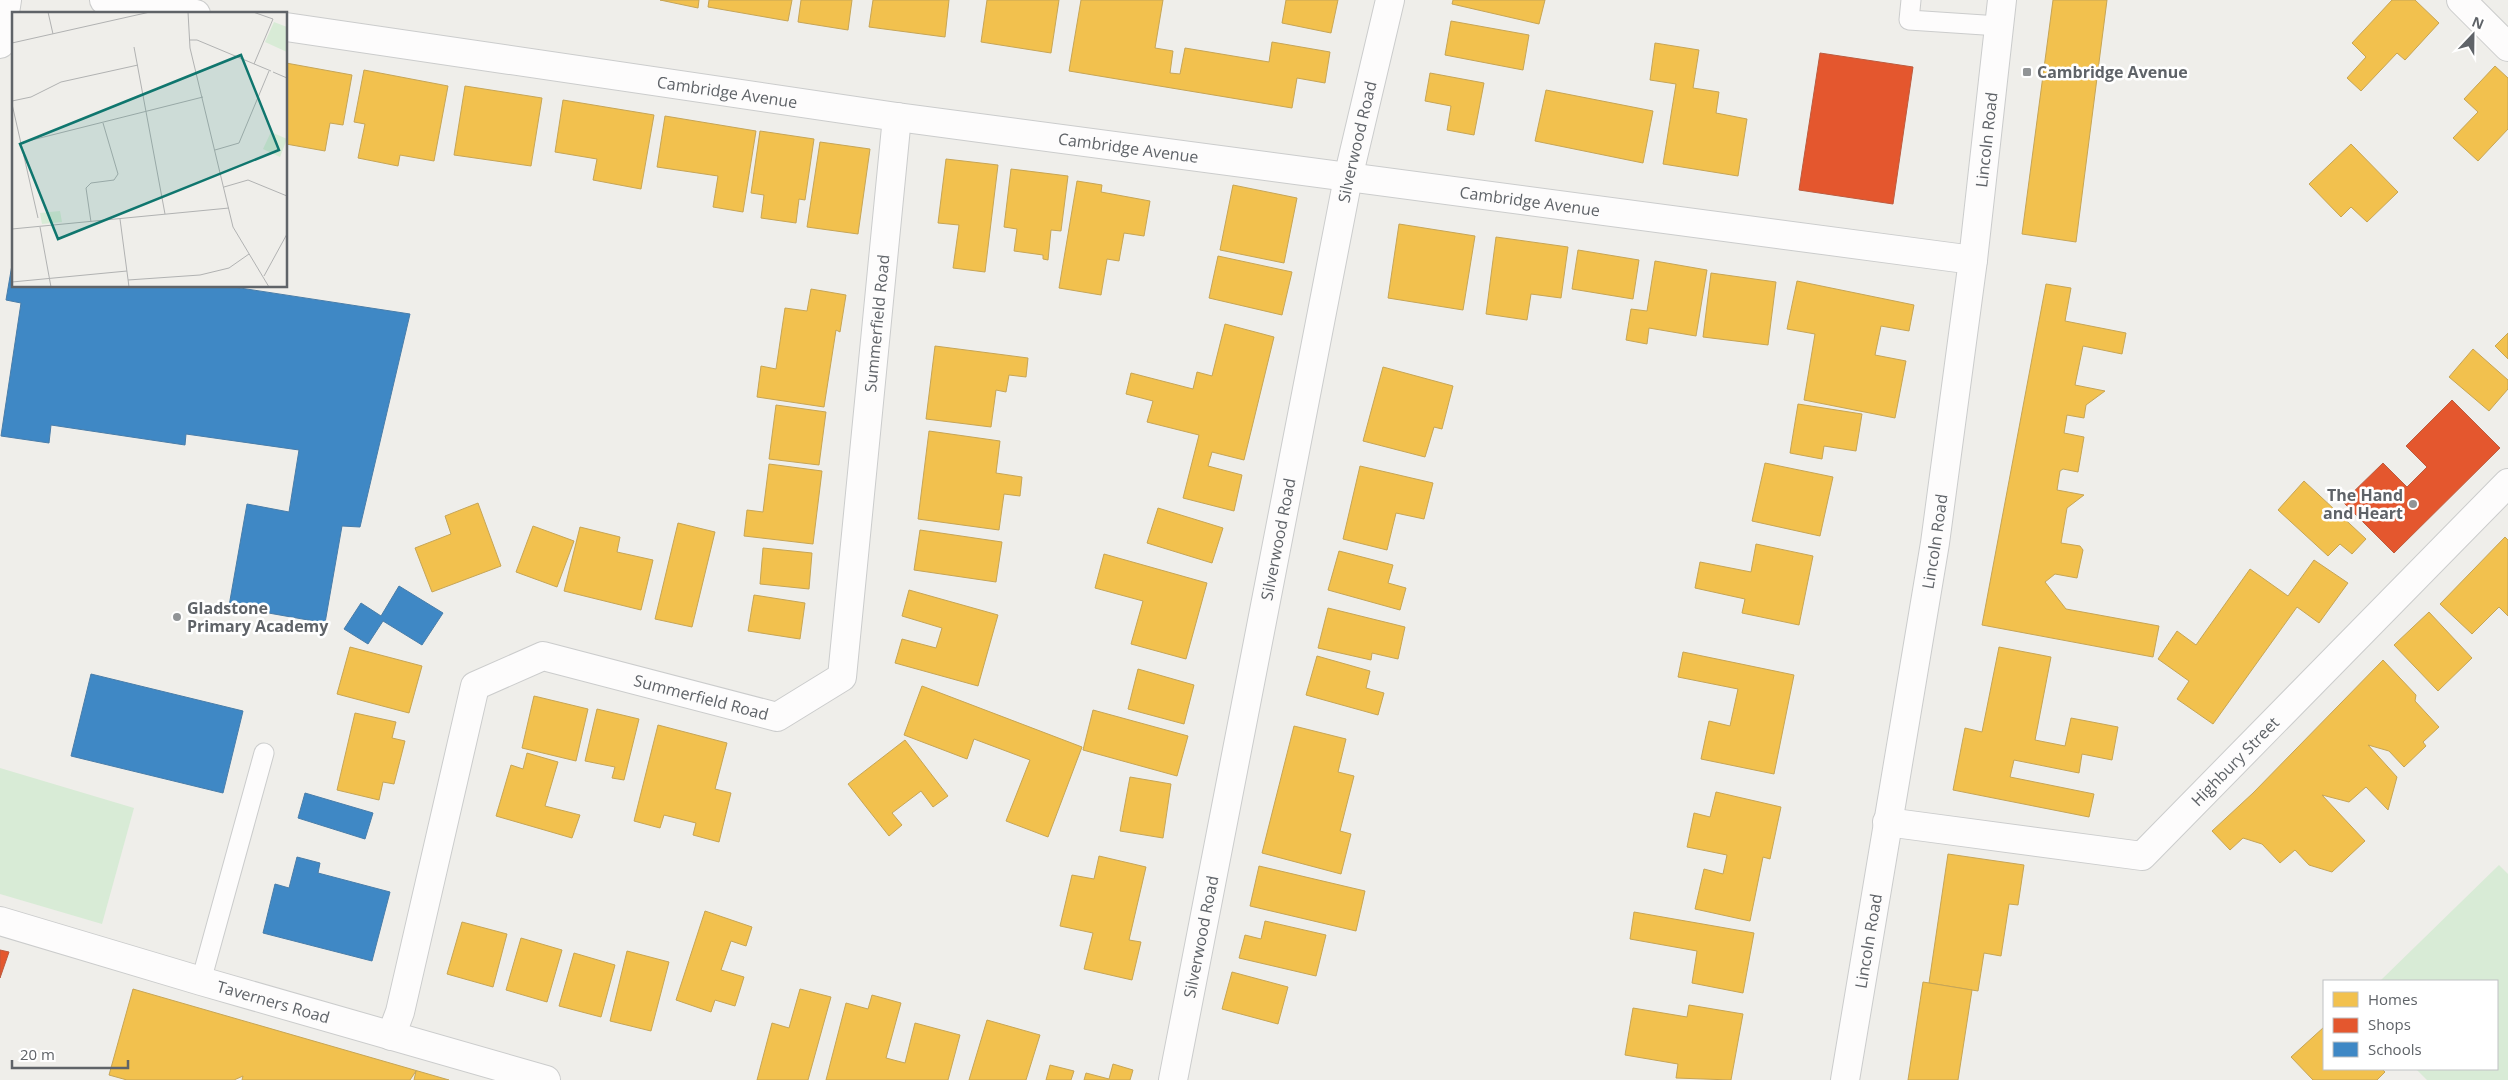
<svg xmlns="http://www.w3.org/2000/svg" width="2508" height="1080" viewBox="0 0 2508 1080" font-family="'Open Sans',sans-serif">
	<rect width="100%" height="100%" fill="#efeeea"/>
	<g fill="#d8ebd6">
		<polygon points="0,768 134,808 102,924 0,894"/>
		<polygon points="2499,865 2508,874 2508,1080 2427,1080 2416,1069 2497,1069 2497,981 2380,981"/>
	</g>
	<g fill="#f2c14e" stroke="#c6a556">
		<polygon points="660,0 699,0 698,8"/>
		<polygon points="709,0 792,0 788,21 708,7"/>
		<polygon points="801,0 852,0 848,30 798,22"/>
		<polygon points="873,0 949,0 945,37 869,27"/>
		<polygon points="987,0 1059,0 1051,53 981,42"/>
		<polygon points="1081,0 1163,0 1155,48 1173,51 1170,73 1180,74 1185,48 1269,62 1272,42 1330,52 1325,83 1297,78 1292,108 1069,71"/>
		<polygon points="1286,0 1338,0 1331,33 1282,23"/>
		<polygon points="1453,0 1545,0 1539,24 1452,4"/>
		<polygon points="2053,0 2107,0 2076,242 2022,234"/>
		<polygon points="2392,0 2415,0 2439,23 2405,60 2397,53 2361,91 2347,78 2366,57 2352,43"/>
		<polygon points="1451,21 1529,35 1523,70 1445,55"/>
		<polygon points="1655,43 1699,50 1693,88 1719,92 1716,113 1747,119 1738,176 1663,164 1676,84 1650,80"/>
		<polygon points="286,63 352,75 343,125 330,123 325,151 286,144"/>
		<polygon points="2495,66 2508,78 2508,129 2478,161 2453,138 2478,112 2464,99"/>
		<polygon points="364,70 448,86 434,161 400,155 398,166 358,158 365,124 354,122"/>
		<polygon points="1430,73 1484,83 1474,135 1447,130 1451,106 1425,101"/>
		<polygon points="465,86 542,98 531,166 454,155"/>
		<polygon points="1546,90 1653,111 1643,163 1535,141"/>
		<polygon points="563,100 654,115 641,189 593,180 597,159 555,152"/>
		<polygon points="665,116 756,131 743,212 713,207 718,176 657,167"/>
		<polygon points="760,131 814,139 805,200 799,199 796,223 761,218 764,195 751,193"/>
		<polygon points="820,142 870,149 858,234 807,227"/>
		<polygon points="2351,144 2398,192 2367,222 2351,207 2341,217 2309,184"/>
		<polygon points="946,159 998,165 985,272 953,268 959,225 938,223"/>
		<polygon points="1011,169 1068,176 1061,231 1051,230 1048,260 1043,259 1043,255 1014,251 1017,229 1004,227"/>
		<polygon points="1077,181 1102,185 1101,192 1150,201 1144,236 1124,233 1119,261 1107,259 1101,295 1059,288"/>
		<polygon points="1233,185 1297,198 1284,263 1220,250"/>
		<polygon points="1399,224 1475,236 1463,310 1388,298"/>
		<polygon points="1496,237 1568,247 1561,298 1531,294 1527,320 1486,314"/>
		<polygon points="1578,250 1639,260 1633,299 1572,289"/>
		<polygon points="1218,256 1292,272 1282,315 1209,298"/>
		<polygon points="1655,261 1707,270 1696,336 1649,328 1647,344 1626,340 1631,309 1647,311"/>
		<polygon points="1711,273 1776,282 1768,345 1703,337"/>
		<polygon points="1797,281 1914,305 1909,331 1881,326 1875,355 1906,361 1895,418 1804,400 1815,334 1787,329"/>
		<polygon points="2046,284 2071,288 2065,321 2126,333 2122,354 2083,346 2075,385 2105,391 2086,405 2084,418 2067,415 2064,433 2084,437 2078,472 2063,469 2060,471 2057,490 2084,495 2067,508 2061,543 2080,546 2083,550 2077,578 2055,574 2045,582 2066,609 2159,626 2153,657 1982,625"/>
		<polygon points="811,289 846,295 840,332 836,330 824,407 757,397 761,366 776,369 785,308 807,311"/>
		<polygon points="1225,324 1274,337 1244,460 1212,452 1208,466 1242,475 1234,511 1183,498 1199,435 1147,422 1153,401 1126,394 1131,373 1193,389 1197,372 1212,376"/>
		<polygon points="2508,333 2508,359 2495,346"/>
		<polygon points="935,346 1028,358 1026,377 1009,375 1006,392 996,390 991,427 926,419"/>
		<polygon points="2473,349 2508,380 2508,389 2489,411 2449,377"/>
		<polygon points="1383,367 1453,386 1442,429 1434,427 1425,457 1363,441"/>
		<polygon points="1798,404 1862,414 1856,451 1824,446 1822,459 1790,453"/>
		<polygon points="776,405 826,412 819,465 769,459"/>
		<polygon points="929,431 1000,441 996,473 1022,477 1020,496 1004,494 999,530 918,519"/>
		<polygon points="1765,463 1833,477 1820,536 1752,521"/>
		<polygon points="769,464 822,471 813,544 744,536 747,510 763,512"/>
		<polygon points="1360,466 1433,483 1424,519 1396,513 1387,550 1343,539"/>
		<polygon points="2304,481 2366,539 2352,554 2340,544 2328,556 2278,510"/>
		<polygon points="478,503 501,566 432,592 415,548 451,534 445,516"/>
		<polygon points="1158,508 1223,528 1212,563 1147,543"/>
		<polygon points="678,523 715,532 692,627 655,619"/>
		<polygon points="533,526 574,541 557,587 516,572"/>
		<polygon points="580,527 620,537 617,552 653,560 641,610 564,591"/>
		<polygon points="920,530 1002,542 996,582 914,570"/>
		<polygon points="2505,537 2508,540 2508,616 2499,607 2472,634 2440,604"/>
		<polygon points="1756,544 1813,556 1799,625 1742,613 1745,599 1695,588 1700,562 1751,572"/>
		<polygon points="763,548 812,553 809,589 760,584"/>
		<polygon points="1339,551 1393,565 1388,583 1406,588 1400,610 1328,590"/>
		<polygon points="1104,554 1207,583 1186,659 1131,644 1143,601 1095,588"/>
		<polygon points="2314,560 2348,583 2319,623 2297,607 2213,724 2177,699 2189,681 2158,659 2177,631 2196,645 2250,569 2288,596"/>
		<polygon points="909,590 998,615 978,686 895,663 902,639 936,648 942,628 902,616"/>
		<polygon points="754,595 805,603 800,639 748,631"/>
		<polygon points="1328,608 1405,627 1398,659 1372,653 1371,660 1318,648"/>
		<polygon points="2429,612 2472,658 2438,691 2394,645"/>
		<polygon points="350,647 422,666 409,713 337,694"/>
		<polygon points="1999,647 2051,657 2035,740 2065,746 2071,718 2118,727 2112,760 2082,754 2079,773 2014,760 2010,777 2094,794 2089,817 1953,790 1965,728 1982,732"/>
		<polygon points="1683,652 1794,675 1774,774 1701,759 1709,721 1730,726 1738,689 1678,677"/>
		<polygon points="1317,656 1370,671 1366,688 1384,693 1378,715 1306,695"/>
		<polygon points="2383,660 2416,695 2415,701 2439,727 2423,742 2426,746 2404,767 2389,751 2368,745 2397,777 2388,810 2366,787 2349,802 2322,795 2365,841 2332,872 2309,865 2295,850 2280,863 2262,844 2243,838 2230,850 2212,831 2253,793"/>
		<polygon points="1138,669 1194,685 1184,724 1128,709"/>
		<polygon points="922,686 1082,747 1048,837 1006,821 1030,760 974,739 967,759 904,735"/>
		<polygon points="534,696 588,709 576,761 522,748"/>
		<polygon points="597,709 639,719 624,780 612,778 615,767 585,761"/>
		<polygon points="1093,710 1188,736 1177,776 1083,750"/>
		<polygon points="355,713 396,722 392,738 405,741 394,784 383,782 379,800 337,790"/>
		<polygon points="658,725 727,743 715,789 731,793 719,842 693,835 696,823 664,815 660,828 634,821"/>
		<polygon points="1294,726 1346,739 1338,772 1354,776 1340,831 1351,834 1341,874 1262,853"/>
		<polygon points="905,740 948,796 933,807 921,791 892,813 902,825 889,836 848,784"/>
		<polygon points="527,753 558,762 545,806 580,815 572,838 496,816 511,765 523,769"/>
		<polygon points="1130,777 1171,784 1163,838 1120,831"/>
		<polygon points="1716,792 1781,807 1770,859 1763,857 1750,921 1695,909 1704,869 1723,874 1727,855 1687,847 1694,813 1710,817"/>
		<polygon points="1948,854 2024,865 2018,905 2009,904 2001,956 1984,953 1978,991 1929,983"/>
		<polygon points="1099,856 1146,867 1129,940 1141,942 1132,980 1084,969 1093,933 1060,926 1072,875 1094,879"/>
		<polygon points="1259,866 1365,891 1356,931 1250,906"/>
		<polygon points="705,911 752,927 746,946 731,941 721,970 744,977 735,1006 715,1000 711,1012 676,1000"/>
		<polygon points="1634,912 1754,933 1743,993 1692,983 1697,951 1630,939"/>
		<polygon points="1265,921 1326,935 1316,976 1239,958 1245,935 1261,939"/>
		<polygon points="462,922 507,934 493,987 447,974"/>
		<polygon points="521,938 562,950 547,1002 506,990"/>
		<polygon points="627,951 669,962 651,1031 610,1021"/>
		<polygon points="574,953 615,965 601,1017 559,1006"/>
		<polygon points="1232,972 1288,987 1278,1024 1222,1009"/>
		<polygon points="1923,982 1972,990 1958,1080 1908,1080"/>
		<polygon points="133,989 449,1080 414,1080 416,1071 410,1080 242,1080 243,1076 234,1080 127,1080 109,1075"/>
		<polygon points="800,989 831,997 808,1080 757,1080 772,1023 789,1028"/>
		<polygon points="872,995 901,1003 886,1058 905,1063 915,1023 960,1035 948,1080 826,1080 846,1003 868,1009"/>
		<polygon points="1689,1005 1743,1014 1731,1080 1676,1078 1678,1064 1625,1055 1633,1008 1687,1017"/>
		<polygon points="987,1020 1040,1035 1026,1080 969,1080"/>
		<polygon points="2324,1027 2324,1069 2382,1069 2385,1072 2377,1080 2313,1080 2291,1057"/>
		<polygon points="1113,1064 1133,1070 1130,1080 1084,1080 1086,1073 1109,1079"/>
		<polygon points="1050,1065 1074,1071 1071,1080 1046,1080"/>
	</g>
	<g fill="#e4572e" stroke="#bc5b3f">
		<polygon points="1820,53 1913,67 1893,204 1799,190"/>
		<polygon points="2452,400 2500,448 2394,553 2343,502 2383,463 2407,487 2427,467 2406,446"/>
		<polygon points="0,950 9,952 0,978"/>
	</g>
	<g fill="#3f88c5" stroke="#497da9">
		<polygon points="14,253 14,286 227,286 410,314 360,527 342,526 325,623 229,606 247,504 289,512 299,450 186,434 185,445 51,425 49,443 1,436 21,303 6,300"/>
		<polygon points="399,586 443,613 422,645 383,621 368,644 344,629 361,603 381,616"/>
		<polygon points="91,674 243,711 223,793 71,756"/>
		<polygon points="305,793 373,813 365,839 298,818"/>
		<polygon points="297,857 320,863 318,873 390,892 372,961 263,933 275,884 289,888"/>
	</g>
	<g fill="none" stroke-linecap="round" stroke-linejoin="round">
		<g stroke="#cbcccc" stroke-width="21">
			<g id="service">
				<polyline points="1911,0 1909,20 1999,26"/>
				<polyline points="201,981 264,753"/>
			</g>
		</g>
		<g stroke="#cbcccc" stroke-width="30">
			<g id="minor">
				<polyline points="104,0 196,14"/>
				<polyline points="2461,0 2508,47"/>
				<path id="s1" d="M286,27l611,90 1076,143"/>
				<polyline points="0,44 7,0"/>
				<path id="s2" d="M1887,822l255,34 366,-373"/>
				<path id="s3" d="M391,1036l9,-24 75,-326 68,-30 234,61 65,-40 55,-560"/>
				<path id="s4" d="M1173,1080l175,-902 42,-178"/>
			</g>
		</g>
		<g stroke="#cbcccc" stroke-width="30">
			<g id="tertiary">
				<path id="s5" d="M0,921l201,60 345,99"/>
				<path id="s6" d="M1845,1080l90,-537 38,-283 29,-260"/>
			</g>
		</g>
		<use href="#service" stroke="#fdfcfc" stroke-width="19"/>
		<use href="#minor" stroke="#fdfcfc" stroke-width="28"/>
		<use href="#tertiary" stroke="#fdfcfc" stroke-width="28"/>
	</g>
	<g fill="#919496" stroke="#fff" stroke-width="2">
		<rect x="2022" y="67" width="10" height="10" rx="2.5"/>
		<circle cx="2413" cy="504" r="5"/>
		<circle cx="177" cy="617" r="5"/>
	</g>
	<g text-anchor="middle" stroke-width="5" stroke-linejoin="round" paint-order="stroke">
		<g font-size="16" font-weight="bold" fill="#5f6368" stroke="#fff" text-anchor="start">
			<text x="2037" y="78">Cambridge Avenue</text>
			<text x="2403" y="501" text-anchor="end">The Hand<tspan x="2403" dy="18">and Heart</tspan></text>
			<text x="187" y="614">Gladstone<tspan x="187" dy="18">Primary Academy</tspan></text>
		</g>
		<g font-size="16" fill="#5f6368" stroke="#fff">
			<text dy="6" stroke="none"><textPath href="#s1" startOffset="446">Cambridge Avenue</textPath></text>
			<text dy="6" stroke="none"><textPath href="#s6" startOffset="951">Lincoln Road</textPath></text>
			<text dy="6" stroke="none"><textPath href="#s4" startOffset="956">Silverwood Road</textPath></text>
			<text dy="6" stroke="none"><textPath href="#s1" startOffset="851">Cambridge Avenue</textPath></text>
			<text dy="6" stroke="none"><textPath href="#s1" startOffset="1256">Cambridge Avenue</textPath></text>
			<text dy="6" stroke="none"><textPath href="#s3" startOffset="1108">Summerfield Road</textPath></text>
			<text dy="6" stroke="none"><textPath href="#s4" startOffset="551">Silverwood Road</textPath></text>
			<text dy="6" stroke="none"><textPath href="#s6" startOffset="546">Lincoln Road</textPath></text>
			<text dy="6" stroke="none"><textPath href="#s3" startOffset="598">Summerfield Road</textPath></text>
			<text dy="6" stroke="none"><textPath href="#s2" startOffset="390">Highbury Street</textPath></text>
			<text dy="6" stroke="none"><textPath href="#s4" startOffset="146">Silverwood Road</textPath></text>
			<text dy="6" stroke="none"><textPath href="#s6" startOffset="141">Lincoln Road</textPath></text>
			<text dy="6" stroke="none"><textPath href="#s5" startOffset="285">Taverners Road</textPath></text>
		</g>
	</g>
	<g transform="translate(12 12)">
		<rect width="275" height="275" fill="#efeeea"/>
		<path d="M262,10l13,5v25l-22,-10zM259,120l16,7 -7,18 -17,-8zM48,199l2,11 -20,2 -2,-11z" fill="#d8ebd6"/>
		<path fill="none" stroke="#b1b2b2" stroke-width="1" d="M36,0l5,22M176,0l2,36 43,179 36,60M241,0l20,7 -19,45M177,28h8l74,31M0,31l138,-31M122,35l31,167M261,60l14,6M0,89l19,-4 30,-15 77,-17M0,92l26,114M8,131l183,-46M203,138l24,-7 30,-72M212,175l24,-7 39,16M108,207l9,68M79,210l-5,-34 5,-5 23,-3 4,-6 -15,-51M28,215l11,60M0,217l217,-21M252,264l23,-42M116,268l72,-5 29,-7 20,-14M0,270l115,-11"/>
		<path fill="#0f766e" fill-opacity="0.15" stroke="#0f766e" stroke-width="2.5" d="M229,43l38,95 -221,89 -38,-95z"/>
		<rect width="275" height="275" fill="none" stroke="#5f6368" stroke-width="2.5"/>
	</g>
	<rect x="2323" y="980" width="175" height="90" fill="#ffffff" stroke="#bfc1c3"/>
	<rect x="2333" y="992" width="25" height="15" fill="#f2c14e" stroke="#bfc1c3"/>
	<text x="2368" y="1005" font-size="15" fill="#5f6368">Homes</text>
	<rect x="2333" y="1018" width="25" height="15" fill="#e4572e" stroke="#bfc1c3"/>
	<text x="2368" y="1030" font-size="15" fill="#5f6368">Shops</text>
	<rect x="2333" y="1042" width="25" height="15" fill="#3f88c5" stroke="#bfc1c3"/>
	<text x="2368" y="1055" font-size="15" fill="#5f6368">Schools</text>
	<g transform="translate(2473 35) rotate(22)" stroke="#ffffff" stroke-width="4" paint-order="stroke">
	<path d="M0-4L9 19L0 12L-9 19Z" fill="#5f6368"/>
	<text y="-8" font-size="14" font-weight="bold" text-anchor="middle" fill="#5f6368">N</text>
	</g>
	<path d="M12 1060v8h116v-8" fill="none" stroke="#5f6368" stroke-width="2.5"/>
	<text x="20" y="1060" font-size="15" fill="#5f6368" stroke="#ffffff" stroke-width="4" paint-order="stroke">20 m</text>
</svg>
